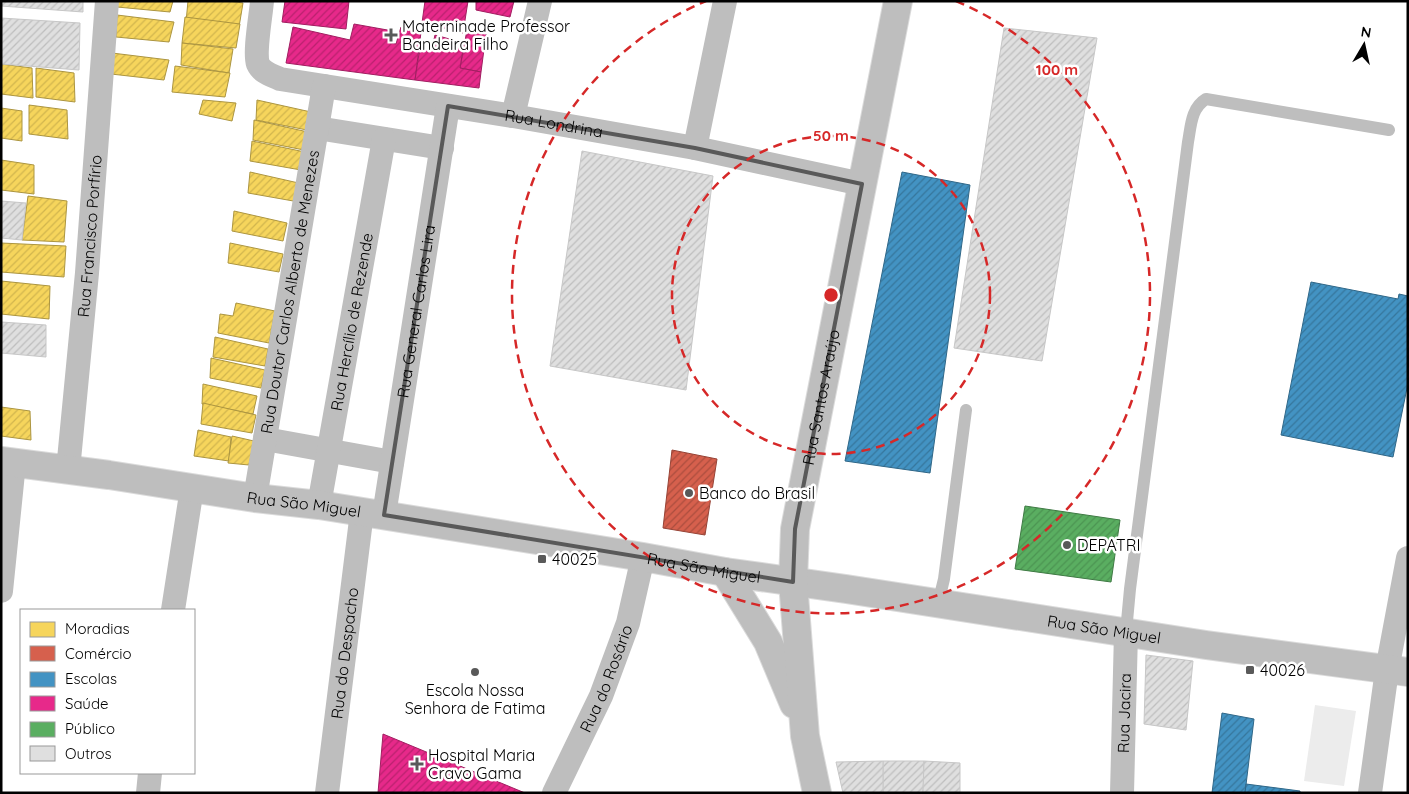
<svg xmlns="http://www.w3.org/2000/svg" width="1409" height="794" viewBox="0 0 1409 794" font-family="Quicksand,sans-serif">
	<defs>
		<pattern id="homes-hatch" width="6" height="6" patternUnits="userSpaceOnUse" patternTransform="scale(1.25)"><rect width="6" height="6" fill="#f6d55c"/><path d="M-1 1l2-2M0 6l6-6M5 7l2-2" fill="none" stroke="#d1b54e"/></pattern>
		<pattern id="shops-hatch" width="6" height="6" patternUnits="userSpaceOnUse" patternTransform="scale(1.25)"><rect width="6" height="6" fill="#d6604d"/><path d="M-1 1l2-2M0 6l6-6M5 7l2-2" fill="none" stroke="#ab4d3e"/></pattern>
		<pattern id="schools-hatch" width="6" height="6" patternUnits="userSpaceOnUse" patternTransform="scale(1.25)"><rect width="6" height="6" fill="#4393c3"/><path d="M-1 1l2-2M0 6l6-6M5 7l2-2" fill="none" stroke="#36769c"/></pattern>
		<pattern id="health-hatch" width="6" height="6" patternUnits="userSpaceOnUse" patternTransform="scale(1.25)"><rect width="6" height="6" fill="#e7298a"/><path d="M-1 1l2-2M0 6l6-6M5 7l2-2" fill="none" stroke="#b9216e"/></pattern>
		<pattern id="public-hatch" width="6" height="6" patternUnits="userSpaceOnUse" patternTransform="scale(1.25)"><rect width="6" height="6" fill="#5aae61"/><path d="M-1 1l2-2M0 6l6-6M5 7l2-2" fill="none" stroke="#4c9452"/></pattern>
		<pattern id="building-hatch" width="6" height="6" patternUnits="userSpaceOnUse" patternTransform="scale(1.25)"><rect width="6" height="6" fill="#dfdfdf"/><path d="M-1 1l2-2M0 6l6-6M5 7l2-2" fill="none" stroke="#bebebe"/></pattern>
	</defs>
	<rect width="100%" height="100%" fill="#fff"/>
	<polygon fill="#ececec" points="1315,705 1356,711 1344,786 1304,781"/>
	<g fill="url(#homes-hatch)" stroke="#ac9540">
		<polygon points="117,1 173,1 170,12 117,7"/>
		<polygon points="188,1 228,1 243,3 239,27 186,22"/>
		<polygon points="117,15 174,22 169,42 116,37"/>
		<polygon points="185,17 240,24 236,48 182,43"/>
		<polygon points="182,43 233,49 229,73 181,65"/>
		<polygon points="112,53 169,60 164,80 111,74"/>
		<polygon points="1,64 32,68 33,98 1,94"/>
		<polygon points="175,66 230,73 225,97 172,92"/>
		<polygon points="36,68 74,73 75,102 36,97"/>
		<polygon points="203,100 236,103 232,121 199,114"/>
		<polygon points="257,100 311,112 307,130 256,120"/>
		<polygon points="29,105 67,110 68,139 29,134"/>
		<polygon points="1,108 22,111 22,141 1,138"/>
		<polygon points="254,120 308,132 304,150 253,140"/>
		<polygon points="252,141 305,152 301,170 250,161"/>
		<polygon points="1,160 34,165 34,194 1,190"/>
		<polygon points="250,172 303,184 299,202 248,193"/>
		<polygon points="28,196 67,201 64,242 22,240"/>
		<polygon points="234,211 287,223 283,241 232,231"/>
		<polygon points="1,243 66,246 64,277 1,272"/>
		<polygon points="230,243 283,254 279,272 228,263"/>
		<polygon points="1,281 50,286 49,319 1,314"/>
		<polygon points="236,303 275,311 269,343 218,333 220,314 233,316"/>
		<polygon points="215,337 268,349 265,366 213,357"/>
		<polygon points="211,358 265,370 261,388 210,378"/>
		<polygon points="203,384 257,396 253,414 202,404"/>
		<polygon points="203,403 256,415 252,433 201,424"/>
		<polygon points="1,407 30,411 31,440 1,436"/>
		<polygon points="198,430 231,437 229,461 194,456"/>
		<polygon points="232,436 254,441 249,465 228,463"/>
	</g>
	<polygon fill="url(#shops-hatch)" stroke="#964336" points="672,450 717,459 705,535 663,528"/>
	<g fill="url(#schools-hatch)" stroke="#2f6788">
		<polygon points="902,172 970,185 930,473 845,461"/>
		<polygon points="1311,282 1398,299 1399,294 1408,296 1408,383 1393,457 1281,435"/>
		<polygon points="1222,713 1254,719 1245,793 1212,793"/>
		<polygon points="1246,784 1300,791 1300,793 1245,793"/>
	</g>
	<g fill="url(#health-hatch)" stroke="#a21d61">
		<polygon points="285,1 349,1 346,29 282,22"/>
		<polygon points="425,1 468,1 463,33 422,23"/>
		<polygon points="476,1 514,1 510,17 476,10"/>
		<polygon points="354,24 393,31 390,43 396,44 401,27 421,32 415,80 286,63 293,27 350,40"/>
		<polygon points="467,30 486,34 481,72 460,68"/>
		<polygon points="435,35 464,43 460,68 481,72 479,88 415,80 420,47 432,48"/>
		<polygon points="383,734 525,793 378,793"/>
	</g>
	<polygon fill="url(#public-hatch)" stroke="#3f7a44" points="1025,506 1120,520 1111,582 1015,569"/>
	<g fill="url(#building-hatch)" stroke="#c7c7c7">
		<polygon points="1,1 83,1 83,12 1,6"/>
		<polygon points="1,18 80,23 79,70 1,64"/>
		<polygon points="1004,28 1097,38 1042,361 954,348"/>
		<polygon points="582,151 713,176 686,390 550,366"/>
		<polygon points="1,201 26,203 22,240 1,238"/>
		<polygon points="1,322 46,325 46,357 1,353"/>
		<polygon points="1146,655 1193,661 1186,730 1144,724"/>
		<polygon points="883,761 924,761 923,793 883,793"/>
		<polygon points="883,761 883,793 843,793 836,762"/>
		<polygon points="924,761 960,763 960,793 923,793"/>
	</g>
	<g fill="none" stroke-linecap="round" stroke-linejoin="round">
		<g stroke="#dbdbdb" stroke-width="30">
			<g id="primary">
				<path id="s9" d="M1,461l108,14 146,23 64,7 324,52 82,15 121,17 360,56 202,27"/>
				<polyline points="725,572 768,642 794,704"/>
				<path id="s10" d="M817,793l-12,-57 -12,-154 2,-53 103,-528"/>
			</g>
		</g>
		<g stroke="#bebebe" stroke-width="12">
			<polyline points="938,604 944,579 966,410"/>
			<path d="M1126,632l4,-43 58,-447c3,-16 3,-34 18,-43l183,31"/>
		</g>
		<g stroke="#bebebe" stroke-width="24">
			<path id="s1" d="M262,1c-1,14 -8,51 -4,63 4,9 14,11 22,15l233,37 182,32 167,36"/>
			<polyline points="513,116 540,1"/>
			<polyline points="317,128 442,148"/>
			<polyline points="695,148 725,1"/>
			<polyline points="265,439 392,462"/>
			<path id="s2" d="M68,470l19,-197 20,-272"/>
			<path id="s3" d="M255,498l69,-412"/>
			<path id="s4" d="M319,505l65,-366"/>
			<path id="s5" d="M384,515l64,-409"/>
			<polyline points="1,591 14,463"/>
			<polyline points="173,610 192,488"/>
			<polyline points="148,793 150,773"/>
			<path id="s6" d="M327,793l35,-281"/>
			<path id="s7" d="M554,793l47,-97 27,-73 15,-66"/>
			<path id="s8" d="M1122,793l4,-161"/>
			<polyline points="1370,793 1387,670 1408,558"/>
		</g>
		<use href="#primary" stroke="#bebebe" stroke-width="28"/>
	</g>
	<path fill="none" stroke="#595959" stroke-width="4" stroke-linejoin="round" d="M448,106l247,42 167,36 -67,345 -2,53 -409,-67z"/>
	<g fill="none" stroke="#d62828" stroke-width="2.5" stroke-dasharray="9 6">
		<circle cx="831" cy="295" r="159"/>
		<path d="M956 1A319 319 0 1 1 706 1"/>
	</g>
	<g fill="#595959" stroke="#fff" stroke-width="2">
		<path d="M388.5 27.5h5v5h5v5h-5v5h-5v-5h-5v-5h5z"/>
		<circle cx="689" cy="493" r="5"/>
		<circle cx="1067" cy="545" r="5"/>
		<rect x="537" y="554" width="10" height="10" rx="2.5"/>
		<rect x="1245" y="665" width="10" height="10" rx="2.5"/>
		<circle cx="475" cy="672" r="5"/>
		<path d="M414.5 756.5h5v5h5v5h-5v5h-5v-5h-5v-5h5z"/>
	</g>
	<g text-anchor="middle" stroke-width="5" stroke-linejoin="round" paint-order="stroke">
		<g font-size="16" fill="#000" stroke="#fff" text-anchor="start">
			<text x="402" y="32">Materninade Professor<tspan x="402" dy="18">Bandeira Filho</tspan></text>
			<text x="699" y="499">Banco do Brasil</text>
			<text x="1077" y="551">DEPATRI</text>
			<text x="552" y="565">40025</text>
			<text x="1260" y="676">40026</text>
			<text x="475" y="696" text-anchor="middle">Escola Nossa<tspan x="475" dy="18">Senhora de Fatima</tspan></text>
			<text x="428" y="761">Hospital Maria<tspan x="428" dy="18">Cravo Gama</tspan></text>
		</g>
		<g font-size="16" fill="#000" stroke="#fff">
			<text dy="6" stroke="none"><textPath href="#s1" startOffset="368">Rua Londrina</textPath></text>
			<text dy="6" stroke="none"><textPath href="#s2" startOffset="235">Rua Francisco Porfírio</textPath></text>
			<text dy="6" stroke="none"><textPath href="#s3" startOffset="209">Rua Doutor Carlos Alberto de Menezes</textPath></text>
			<text dy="6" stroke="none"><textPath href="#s5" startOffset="206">Rua General Carlos Lira</textPath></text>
			<text dy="6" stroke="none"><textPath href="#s4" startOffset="186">Rua Hercílio de Rezende</textPath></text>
			<text dy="6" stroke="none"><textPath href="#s10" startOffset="400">Rua Santos Araújo</textPath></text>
			<text dy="6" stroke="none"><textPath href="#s9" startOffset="306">Rua São Miguel</textPath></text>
			<text dy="6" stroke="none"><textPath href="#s9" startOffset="711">Rua São Miguel</textPath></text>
			<text dy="6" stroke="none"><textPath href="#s9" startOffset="1116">Rua São Miguel</textPath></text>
			<text dy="6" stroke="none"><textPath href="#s6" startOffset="141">Rua do Despacho</textPath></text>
			<text dy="6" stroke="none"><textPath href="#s7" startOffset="126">Rua do Rosário</textPath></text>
			<text dy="6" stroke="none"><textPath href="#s8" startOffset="80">Rua Jacira</textPath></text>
		</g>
	</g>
	<circle cx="831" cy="295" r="8" fill="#d62828" stroke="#fff" stroke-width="2.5"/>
	<g font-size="15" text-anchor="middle" font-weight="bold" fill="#d62828" stroke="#fff" stroke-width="5" stroke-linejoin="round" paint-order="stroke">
		<text x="1057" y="75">100 m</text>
		<text x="831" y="141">50 m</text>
	</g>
	<rect width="1409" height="794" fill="none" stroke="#000000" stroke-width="5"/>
	<rect x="20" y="609" width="175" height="165" fill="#ffffff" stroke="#999999"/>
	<rect x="30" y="622" width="25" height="15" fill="#f6d55c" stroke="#999999"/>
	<text x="65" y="634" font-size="15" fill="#000000">Moradias</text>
	<rect x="30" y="646" width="25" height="15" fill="#d6604d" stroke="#999999"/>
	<text x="65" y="659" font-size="15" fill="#000000">Comércio</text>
	<rect x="30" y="672" width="25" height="15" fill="#4393c3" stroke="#999999"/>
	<text x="65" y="684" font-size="15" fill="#000000">Escolas</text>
	<rect x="30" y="696" width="25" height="15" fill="#e7298a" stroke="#999999"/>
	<text x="65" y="709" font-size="15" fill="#000000">Saúde</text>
	<rect x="30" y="722" width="25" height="15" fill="#5aae61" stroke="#999999"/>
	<text x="65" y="734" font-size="15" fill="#000000">Público</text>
	<rect x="30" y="746" width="25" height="15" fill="#dfdfdf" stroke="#999999"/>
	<text x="65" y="759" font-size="15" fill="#000000">Outros</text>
	<g transform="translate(1364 45) rotate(9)" stroke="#ffffff" stroke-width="4" paint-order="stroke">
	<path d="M0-4L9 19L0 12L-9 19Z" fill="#000000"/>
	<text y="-8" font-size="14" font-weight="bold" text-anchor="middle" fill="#000000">N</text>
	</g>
</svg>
